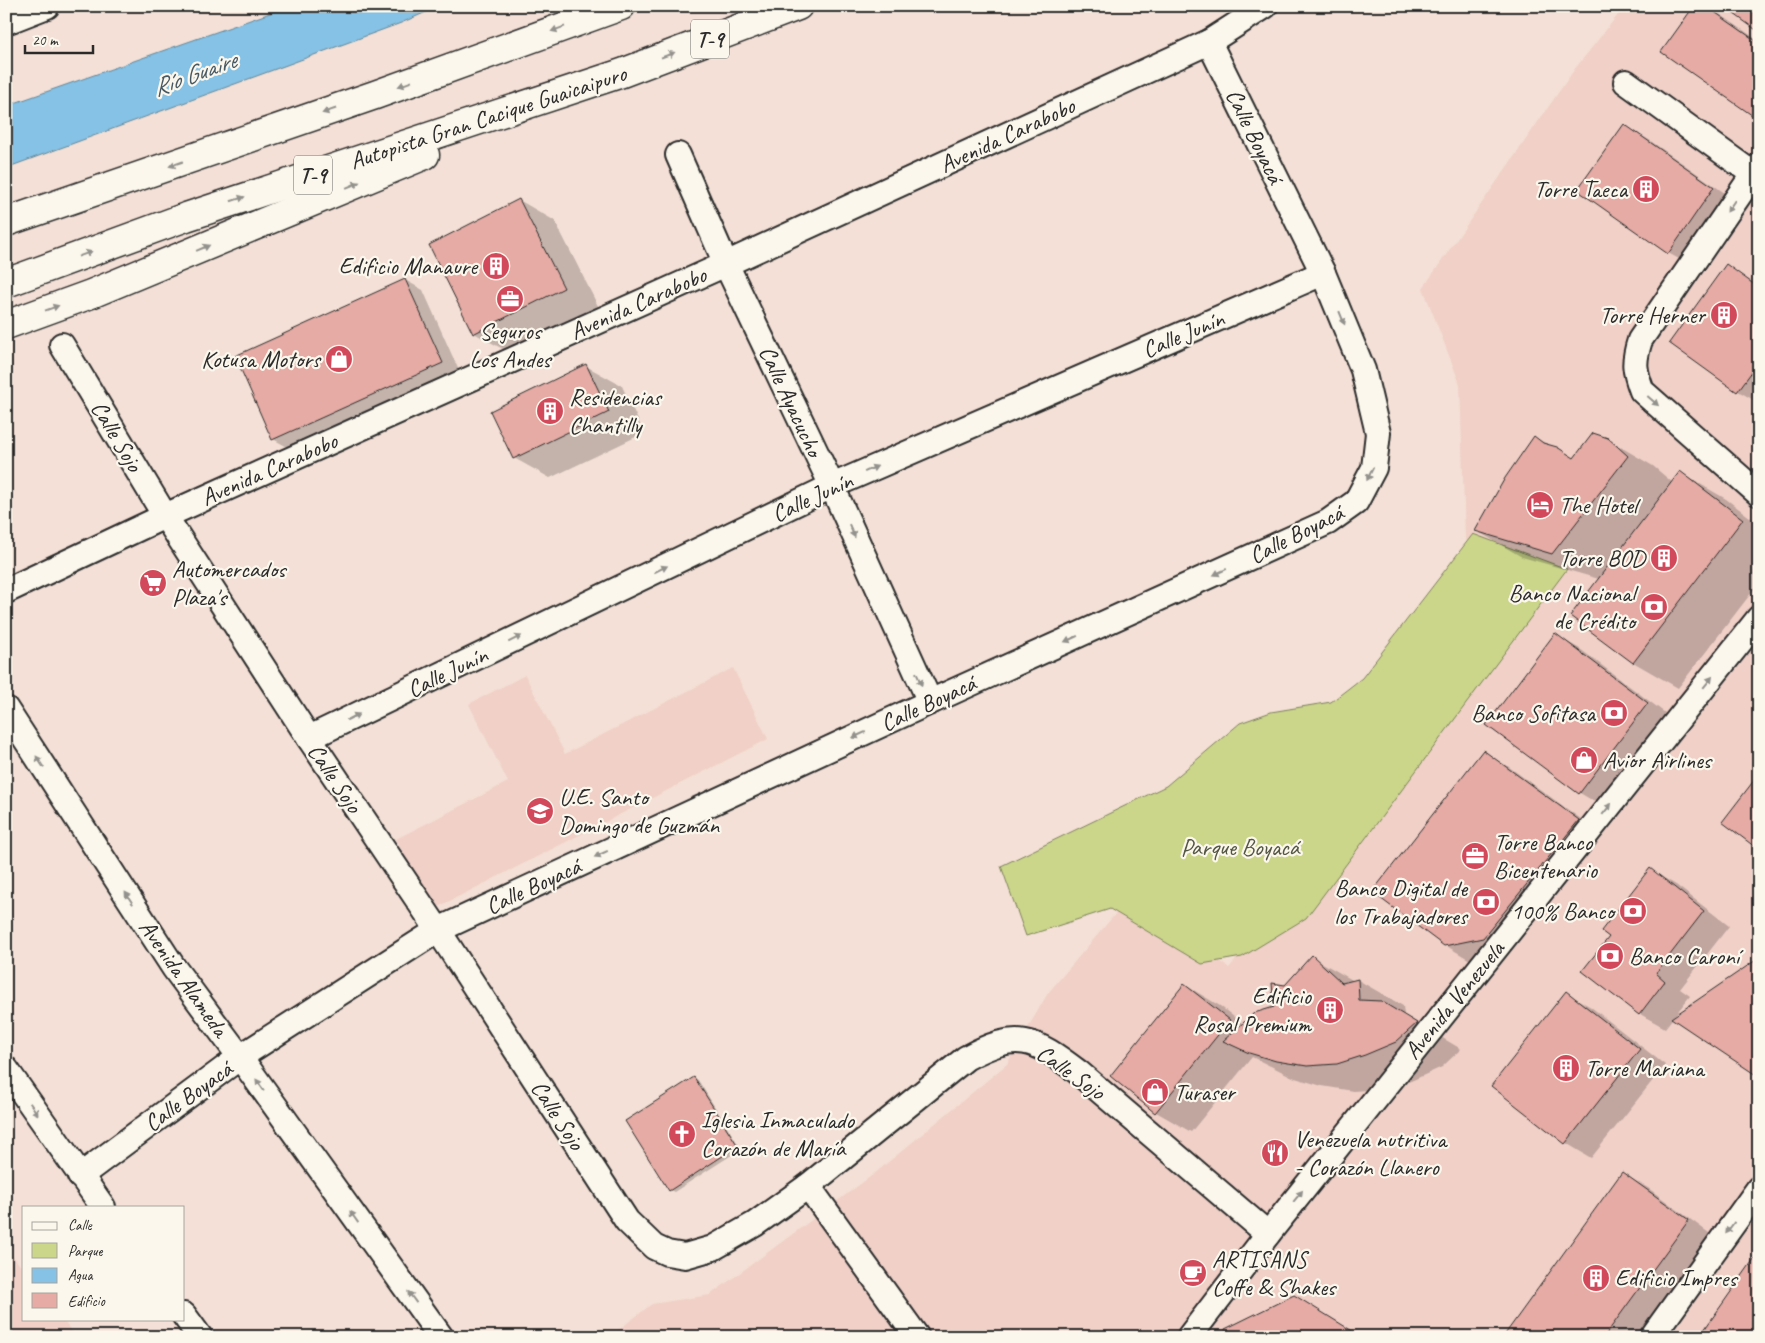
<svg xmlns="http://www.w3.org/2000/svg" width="1765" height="1343" viewBox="0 0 1765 1343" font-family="Caveat,sans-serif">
	<rect width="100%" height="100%" fill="#f4e0d6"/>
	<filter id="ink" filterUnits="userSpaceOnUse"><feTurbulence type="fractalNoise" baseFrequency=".02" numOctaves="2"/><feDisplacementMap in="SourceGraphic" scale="10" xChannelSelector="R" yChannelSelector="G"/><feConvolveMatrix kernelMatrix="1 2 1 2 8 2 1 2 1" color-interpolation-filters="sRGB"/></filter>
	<g filter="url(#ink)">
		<g fill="#f0d0c7">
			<polygon points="1625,6 1759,6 1759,1337 609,1337 652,1304 710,1295 874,1174 1007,1064 1048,993 1134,892 1229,968 1537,596 1465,539 1460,384 1423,288 1574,70"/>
			<polygon points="733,668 768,739 432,910 396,839 508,782 469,704 525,675 565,754"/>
			<polygon points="6,1248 24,1270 24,1319 62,1319 76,1337 6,1337"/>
		</g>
		<polygon fill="#cbd68a" stroke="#7b805a" points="1473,534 1567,569 1306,918 1242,957 1202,964 1110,909 1026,936 1001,866 1166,786 1240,723 1271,712 1331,702 1362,678"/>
		<polygon fill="#85c2e5" stroke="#61869b" points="290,6 440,6 401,23 6,168 6,106"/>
		<g fill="#0003">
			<polygon points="6,6 64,6 65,10 6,33"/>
			<polygon points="1706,6 1724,17 1759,41 1759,119"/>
			<polygon points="1624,125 1649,140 1739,203 1694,267 1668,253"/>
			<polygon points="519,200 555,221 599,308 510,353 474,333"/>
			<polygon points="1726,266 1759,286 1759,403 1738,391 1671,342"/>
			<polygon points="405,280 423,290 460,373 291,449 273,439"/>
			<polygon points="586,366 622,386 644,433 550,478 514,458"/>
			<polygon points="1534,437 1575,459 1607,439 1653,466 1673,483 1681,473 1726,499 1759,524 1759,583 1678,688 1633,662 1599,579 1522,557 1477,531"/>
			<polygon points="1555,635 1580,649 1673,719 1605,808 1580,793 1488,725"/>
			<polygon points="1483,752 1509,767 1603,835 1509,952 1470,960 1445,945"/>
			<polygon points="1650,870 1676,885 1729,926 1680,989 1690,996 1665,1028 1640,1014 1611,936"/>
			<polygon points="1312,957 1354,981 1358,980 1403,1006 1404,1015 1461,1049 1442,1067 1411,1081 1382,1089 1353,1091 1322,1086 1295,1078 1252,1057 1191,1132 1156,1112 1185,985 1220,1006 1243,1024 1275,1008 1285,987"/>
			<polygon points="1566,993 1591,1007 1665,1065 1591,1158 1566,1143 1493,1086"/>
			<polygon points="694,1078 698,1080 741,1149 674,1192 670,1190"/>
			<polygon points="1623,1174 1648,1188 1713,1236 1640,1337 1505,1337"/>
		</g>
		<g fill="#e5aba4" stroke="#2b2b2b">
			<polygon points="1694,6 1706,6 1759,43 1759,120 1661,52"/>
			<polygon points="1723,6 1759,6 1759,32"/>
			<polygon points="1624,124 1714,187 1668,254 1577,190"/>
			<polygon points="519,199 564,288 473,334 429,245"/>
			<polygon points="1726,264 1759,288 1759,362 1737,392 1669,343"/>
			<polygon points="405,279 443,363 272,440 235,356"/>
			<polygon points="586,364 609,412 513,459 490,411"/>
			<polygon points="1593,433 1608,438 1628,456 1552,554 1475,531 1505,478 1534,436 1543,443 1557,447 1574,458"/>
			<polygon points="1680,471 1743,519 1633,663 1570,616"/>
			<polygon points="1555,633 1648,703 1579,794 1486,725"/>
			<polygon points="1483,750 1579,820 1483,938 1444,946 1372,892"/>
			<polygon points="1759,774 1759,850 1722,822"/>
			<polygon points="1650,868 1704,911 1656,973 1665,981 1639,1015 1582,971 1609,937 1601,931"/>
			<polygon points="1312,955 1342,983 1358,979 1359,1000 1381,1001 1417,1023 1396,1042 1365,1055 1337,1064 1307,1066 1276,1061 1249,1053 1223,1041 1254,1013 1274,1007 1272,983 1285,985"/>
			<polygon points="1759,958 1759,1077 1671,1018"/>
			<polygon points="1184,984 1230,1020 1155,1113 1110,1076"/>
			<polygon points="1566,991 1640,1049 1565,1144 1491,1086"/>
			<polygon points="694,1077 738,1146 669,1191 625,1121"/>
			<polygon points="1622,1172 1689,1220 1604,1337 1503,1337"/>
			<polygon points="1759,1252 1759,1337 1699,1337"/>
			<polygon points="1294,1295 1362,1337 1226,1337 1225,1329"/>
		</g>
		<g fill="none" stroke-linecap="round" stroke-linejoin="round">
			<g stroke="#2b2b2b" stroke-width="28">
				<g id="minor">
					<polyline points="6,22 47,6"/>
					<polyline points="1626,82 1753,174"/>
					<polyline points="678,155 726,264 832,486 930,702"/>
					<path d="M1759,166l-119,174c-7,22 -6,30 2,51l117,103"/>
					<path d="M62,345l103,171 144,222 129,192 189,291 27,26 13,6 18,3 28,-8 42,-24 53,-38 158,-128c52,-28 67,-20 112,14l190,162"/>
					<polyline points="6,591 165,516 726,264 1209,42 1265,6"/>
					<polyline points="6,709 174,968 240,1057 441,1337"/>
					<polyline points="309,738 832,486 1323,273"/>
					<polyline points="6,1069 103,1207"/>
					<polyline points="80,1176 240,1057 438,930 930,702 1328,522 1356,502 1374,468 1378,433 1363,370 1323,273 1209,42"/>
					<polyline points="808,1186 917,1337"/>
					<polyline points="184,1315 200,1337"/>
					<polyline points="1189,1337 1268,1234 1759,618"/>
					<polyline points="1652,1337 1759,1188"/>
				</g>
			</g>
			<g stroke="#2b2b2b" stroke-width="31">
				<g id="highway">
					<polyline points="6,222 375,95 621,6"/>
					<polyline points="6,283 186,217 622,73 798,6"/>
					<polyline points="6,325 91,294 425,155"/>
				</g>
			</g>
			<use href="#minor" stroke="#fbf7ec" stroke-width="24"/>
			<use href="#highway" stroke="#fbf7ec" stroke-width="28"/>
		</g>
		<defs><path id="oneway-solid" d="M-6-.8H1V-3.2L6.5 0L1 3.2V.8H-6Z" transform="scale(1.25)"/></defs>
		<g fill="#93918c">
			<use href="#oneway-solid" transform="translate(558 29) rotate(160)"/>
			<use href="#oneway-solid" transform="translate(668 55) rotate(-21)"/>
			<use href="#oneway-solid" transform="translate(405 84) rotate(160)"/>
			<use href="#oneway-solid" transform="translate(329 111) rotate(161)"/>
			<use href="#oneway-solid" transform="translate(176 164) rotate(161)"/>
			<use href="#oneway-solid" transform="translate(353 185) rotate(-23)"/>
			<use href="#oneway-solid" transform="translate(238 199) rotate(-18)"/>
			<use href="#oneway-solid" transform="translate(1731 206) rotate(124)"/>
			<use href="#oneway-solid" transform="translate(203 248) rotate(-23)"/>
			<use href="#oneway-solid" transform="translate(85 254) rotate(-20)"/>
			<use href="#oneway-solid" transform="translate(52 308) rotate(-20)"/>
			<use href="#oneway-solid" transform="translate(1342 318) rotate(68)"/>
			<use href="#oneway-solid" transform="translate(1653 401) rotate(41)"/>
			<use href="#oneway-solid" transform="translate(871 469) rotate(-24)"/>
			<use href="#oneway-solid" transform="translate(1370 474) rotate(116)"/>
			<use href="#oneway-solid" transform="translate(852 531) rotate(66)"/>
			<use href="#oneway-solid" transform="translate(661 569) rotate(-26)"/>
			<use href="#oneway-solid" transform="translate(1220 572) rotate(155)"/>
			<use href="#oneway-solid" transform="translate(515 639) rotate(-26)"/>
			<use href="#oneway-solid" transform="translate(1071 639) rotate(156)"/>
			<use href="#oneway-solid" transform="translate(919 679) rotate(66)"/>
			<use href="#oneway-solid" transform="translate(1708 682) rotate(-51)"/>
			<use href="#oneway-solid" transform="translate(353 717) rotate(-26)"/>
			<use href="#oneway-solid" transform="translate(859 735) rotate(155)"/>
			<use href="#oneway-solid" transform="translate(40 762) rotate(-123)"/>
			<use href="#oneway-solid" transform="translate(1607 809) rotate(-51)"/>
			<use href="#oneway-solid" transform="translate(601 854) rotate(155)"/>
			<use href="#oneway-solid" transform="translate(129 898) rotate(-123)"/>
			<use href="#oneway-solid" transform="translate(260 1085) rotate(-125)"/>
			<use href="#oneway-solid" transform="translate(34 1109) rotate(56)"/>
			<use href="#oneway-solid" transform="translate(1298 1196) rotate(-51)"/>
			<use href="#oneway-solid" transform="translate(354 1217) rotate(-125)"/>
			<use href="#oneway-solid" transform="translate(1730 1228) rotate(126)"/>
			<use href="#oneway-solid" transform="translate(412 1297) rotate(-126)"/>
		</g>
	</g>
	<defs>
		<g id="building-disc" transform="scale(1.4375)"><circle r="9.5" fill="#d1495b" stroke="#fbf7ec"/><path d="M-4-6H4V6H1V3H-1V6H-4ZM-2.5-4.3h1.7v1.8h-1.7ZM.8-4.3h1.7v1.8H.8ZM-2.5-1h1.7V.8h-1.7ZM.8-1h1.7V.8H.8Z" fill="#fff"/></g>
		<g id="office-disc" transform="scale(1.4375)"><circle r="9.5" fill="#d1495b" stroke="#fbf7ec"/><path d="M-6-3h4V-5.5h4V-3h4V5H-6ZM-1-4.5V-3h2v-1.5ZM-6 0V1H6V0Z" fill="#fff"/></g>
		<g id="shop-disc" transform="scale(1.4375)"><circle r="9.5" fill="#d1495b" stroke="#fbf7ec"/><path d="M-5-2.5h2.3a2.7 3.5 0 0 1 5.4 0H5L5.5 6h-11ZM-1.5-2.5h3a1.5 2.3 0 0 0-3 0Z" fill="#fff"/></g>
		<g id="hotel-disc" transform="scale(1.4375)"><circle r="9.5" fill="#d1495b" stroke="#fbf7ec"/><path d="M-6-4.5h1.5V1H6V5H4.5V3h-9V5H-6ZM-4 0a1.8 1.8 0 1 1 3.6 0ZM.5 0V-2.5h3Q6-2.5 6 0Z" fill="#fff"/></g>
		<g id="supermarket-disc" transform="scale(1.4375)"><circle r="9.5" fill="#d1495b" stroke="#fbf7ec"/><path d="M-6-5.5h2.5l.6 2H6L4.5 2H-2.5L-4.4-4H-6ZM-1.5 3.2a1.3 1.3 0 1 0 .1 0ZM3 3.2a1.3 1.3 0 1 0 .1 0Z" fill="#fff"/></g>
		<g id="bank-disc" transform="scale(1.4375)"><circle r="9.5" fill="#d1495b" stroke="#fbf7ec"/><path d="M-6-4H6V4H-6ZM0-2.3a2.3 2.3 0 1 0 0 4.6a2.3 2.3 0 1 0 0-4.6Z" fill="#fff"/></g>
		<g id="school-disc" transform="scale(1.4375)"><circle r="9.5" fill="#d1495b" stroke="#fbf7ec"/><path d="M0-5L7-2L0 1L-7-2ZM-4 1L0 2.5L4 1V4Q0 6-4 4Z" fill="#fff"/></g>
		<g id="church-disc" transform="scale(1.4375)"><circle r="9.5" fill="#d1495b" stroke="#fbf7ec"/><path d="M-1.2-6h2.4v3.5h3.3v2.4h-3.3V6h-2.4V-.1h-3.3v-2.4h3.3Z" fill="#fff"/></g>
		<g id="restaurant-disc" transform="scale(1.4375)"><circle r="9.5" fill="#d1495b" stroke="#fbf7ec"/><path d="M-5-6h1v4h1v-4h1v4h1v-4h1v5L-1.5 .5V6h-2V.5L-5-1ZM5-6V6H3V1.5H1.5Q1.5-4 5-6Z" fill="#fff"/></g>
		<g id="cafe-disc" transform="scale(1.4375)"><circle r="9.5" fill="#d1495b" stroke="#fbf7ec"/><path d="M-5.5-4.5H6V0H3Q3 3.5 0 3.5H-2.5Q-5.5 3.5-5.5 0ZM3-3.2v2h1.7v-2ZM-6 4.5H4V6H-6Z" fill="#fff"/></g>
	</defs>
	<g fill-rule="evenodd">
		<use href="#building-disc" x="1646" y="189"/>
		<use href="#building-disc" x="496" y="266"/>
		<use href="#office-disc" x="510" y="299"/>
		<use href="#building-disc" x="1724" y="315"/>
		<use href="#shop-disc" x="339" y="359"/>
		<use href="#building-disc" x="550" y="411"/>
		<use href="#hotel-disc" x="1540" y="505"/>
		<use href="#building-disc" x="1664" y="558"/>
		<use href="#supermarket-disc" x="153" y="583"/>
		<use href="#bank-disc" x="1654" y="607"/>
		<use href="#bank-disc" x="1614" y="713"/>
		<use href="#shop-disc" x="1584" y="760"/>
		<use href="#school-disc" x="540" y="811"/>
		<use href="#office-disc" x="1475" y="856"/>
		<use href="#bank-disc" x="1486" y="902"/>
		<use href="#bank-disc" x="1633" y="911"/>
		<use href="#bank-disc" x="1610" y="956"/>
		<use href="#building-disc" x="1330" y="1010"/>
		<use href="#building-disc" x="1566" y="1068"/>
		<use href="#shop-disc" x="1155" y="1092"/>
		<use href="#church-disc" x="682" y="1134"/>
		<use href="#restaurant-disc" x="1275" y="1153"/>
		<use href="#cafe-disc" x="1193" y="1273"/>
		<use href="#building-disc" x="1596" y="1278"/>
	</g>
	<g text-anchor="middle" stroke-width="4.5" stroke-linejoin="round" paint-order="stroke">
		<g fill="#fbf7ec" stroke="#696865" stroke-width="1">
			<rect x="691" y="19.5" width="38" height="39" rx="4"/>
			<rect x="294" y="155.5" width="38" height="39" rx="4"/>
		</g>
		<g font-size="22" font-weight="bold" fill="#2b2b2b">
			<text x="710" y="47">T-9</text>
			<text x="313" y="183">T-9</text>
		</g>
		<g font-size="24" fill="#2b2b2b" stroke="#fbf7ec">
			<text transform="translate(488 117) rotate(-18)" y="8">Autopista Gran Cacique Guaicaipuro</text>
			<text transform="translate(1007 135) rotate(-25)" y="8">Avenida Carabobo</text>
			<text transform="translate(1255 136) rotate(64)" y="8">Calle Boyacá</text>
			<text transform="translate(638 303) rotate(-24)" y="8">Avenida Carabobo</text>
			<text transform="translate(1183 334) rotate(-23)" y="8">Calle Junín</text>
			<text transform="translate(791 401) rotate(65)" y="8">Calle Ayacucho</text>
			<text transform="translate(117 436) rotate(59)" y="8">Calle Sojo</text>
			<text transform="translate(269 469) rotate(-24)" y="8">Avenida Carabobo</text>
			<text transform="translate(812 497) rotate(-25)" y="8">Calle Junín</text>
			<text transform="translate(1296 534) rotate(-27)" y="8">Calle Boyacá</text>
			<text transform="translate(447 672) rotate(-26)" y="8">Calle Junín</text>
			<text transform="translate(928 703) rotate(-25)" y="8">Calle Boyacá</text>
			<text transform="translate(335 778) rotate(56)" y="8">Calle Sojo</text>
			<text transform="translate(533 886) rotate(-25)" y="8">Calle Boyacá</text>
			<text transform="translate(184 978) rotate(55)" y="8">Avenida Alameda</text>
			<text transform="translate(1454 1000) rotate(-51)" y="8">Avenida Venezuela</text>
			<text transform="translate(1071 1072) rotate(35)" y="8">Calle Sojo</text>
			<text transform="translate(188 1096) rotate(-36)" y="8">Calle Boyacá</text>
			<text transform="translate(558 1115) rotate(57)" y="8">Calle Sojo</text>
		</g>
		<g font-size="24" fill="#2b2b2b" stroke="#fbf7ec" text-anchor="start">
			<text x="1627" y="197" text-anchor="end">Torre Taeca</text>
			<text x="477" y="274" text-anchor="end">Edificio Manaure</text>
			<text x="1705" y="323" text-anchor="end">Torre Herner</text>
			<text x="510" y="339" text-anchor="middle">Seguros<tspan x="510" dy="28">Los Andes</tspan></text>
			<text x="320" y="367" text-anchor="end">Kotusa Motors</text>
			<text x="569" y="405">Residencias<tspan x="569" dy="28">Chantilly</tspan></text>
			<text x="1559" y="513">The Hotel</text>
			<text x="1645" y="566" text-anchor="end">Torre BOD</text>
			<text x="172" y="577">Automercados<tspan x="172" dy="28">Plaza's</tspan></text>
			<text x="1635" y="601" text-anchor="end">Banco Nacional<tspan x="1635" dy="28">de Crédito</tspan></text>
			<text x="1595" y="721" text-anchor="end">Banco Sofitasa</text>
			<text x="1603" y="768">Avior Airlines</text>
			<text x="559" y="805">U.E. Santo<tspan x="559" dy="28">Domingo de Guzmán</tspan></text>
			<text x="1494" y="850">Torre Banco<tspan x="1494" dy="28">Bicentenario</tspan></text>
			<text x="1467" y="896" text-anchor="end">Banco Digital de<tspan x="1467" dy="28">los Trabajadores</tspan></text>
			<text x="1614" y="919" text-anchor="end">100% Banco</text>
			<text x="1629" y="964">Banco Caroní</text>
			<text x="1311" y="1004" text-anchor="end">Edificio<tspan x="1311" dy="28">Rosal Premium</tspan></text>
			<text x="1585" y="1076">Torre Mariana</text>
			<text x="1174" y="1100">Turaser</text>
			<text x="701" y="1128">Iglesia Inmaculado<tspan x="701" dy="28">Corazón de María</tspan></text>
			<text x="1294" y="1147">Venezuela nutritiva<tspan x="1294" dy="28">- Corazón Llanero</tspan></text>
			<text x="1212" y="1267">ARTISANS<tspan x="1212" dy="28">Coffe &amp; Shakes</tspan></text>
			<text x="1615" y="1286">Edificio Impres</text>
		</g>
		<g font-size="24" fill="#535643" stroke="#fbf7ec">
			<text x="1240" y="855">Parque Boyacá</text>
		</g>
		<g font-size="25" font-style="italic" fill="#465863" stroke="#fbf7ec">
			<text transform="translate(194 73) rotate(-20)" y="9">Río Guaire</text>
		</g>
	</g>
	<rect width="1765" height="1343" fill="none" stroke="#fbf7ec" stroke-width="25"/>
	<rect x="12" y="12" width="1740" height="1318" fill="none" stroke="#2b2b2b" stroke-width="2" filter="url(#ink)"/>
	<rect x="22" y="1206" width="162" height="115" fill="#fbf7ec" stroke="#a8a59f"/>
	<rect x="32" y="1222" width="25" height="8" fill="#fbf7ec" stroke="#a8a59f"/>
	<text x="68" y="1230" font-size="15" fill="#2b2b2b">Calle</text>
	<rect x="32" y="1243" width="25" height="15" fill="#cbd68a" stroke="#a8a59f"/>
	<text x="68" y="1256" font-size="15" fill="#2b2b2b">Parque</text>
	<rect x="32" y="1268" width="25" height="15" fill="#85c2e5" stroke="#a8a59f"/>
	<text x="68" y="1280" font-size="15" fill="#2b2b2b">Agua</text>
	<rect x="32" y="1293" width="25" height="15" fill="#e5aba4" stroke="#a8a59f"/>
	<text x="68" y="1306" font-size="15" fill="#2b2b2b">Edificio</text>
	<path d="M25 45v8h68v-8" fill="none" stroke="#2b2b2b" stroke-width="2.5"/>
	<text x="32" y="45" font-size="15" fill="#2b2b2b" stroke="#fbf7ec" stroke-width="4" paint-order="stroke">20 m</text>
</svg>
